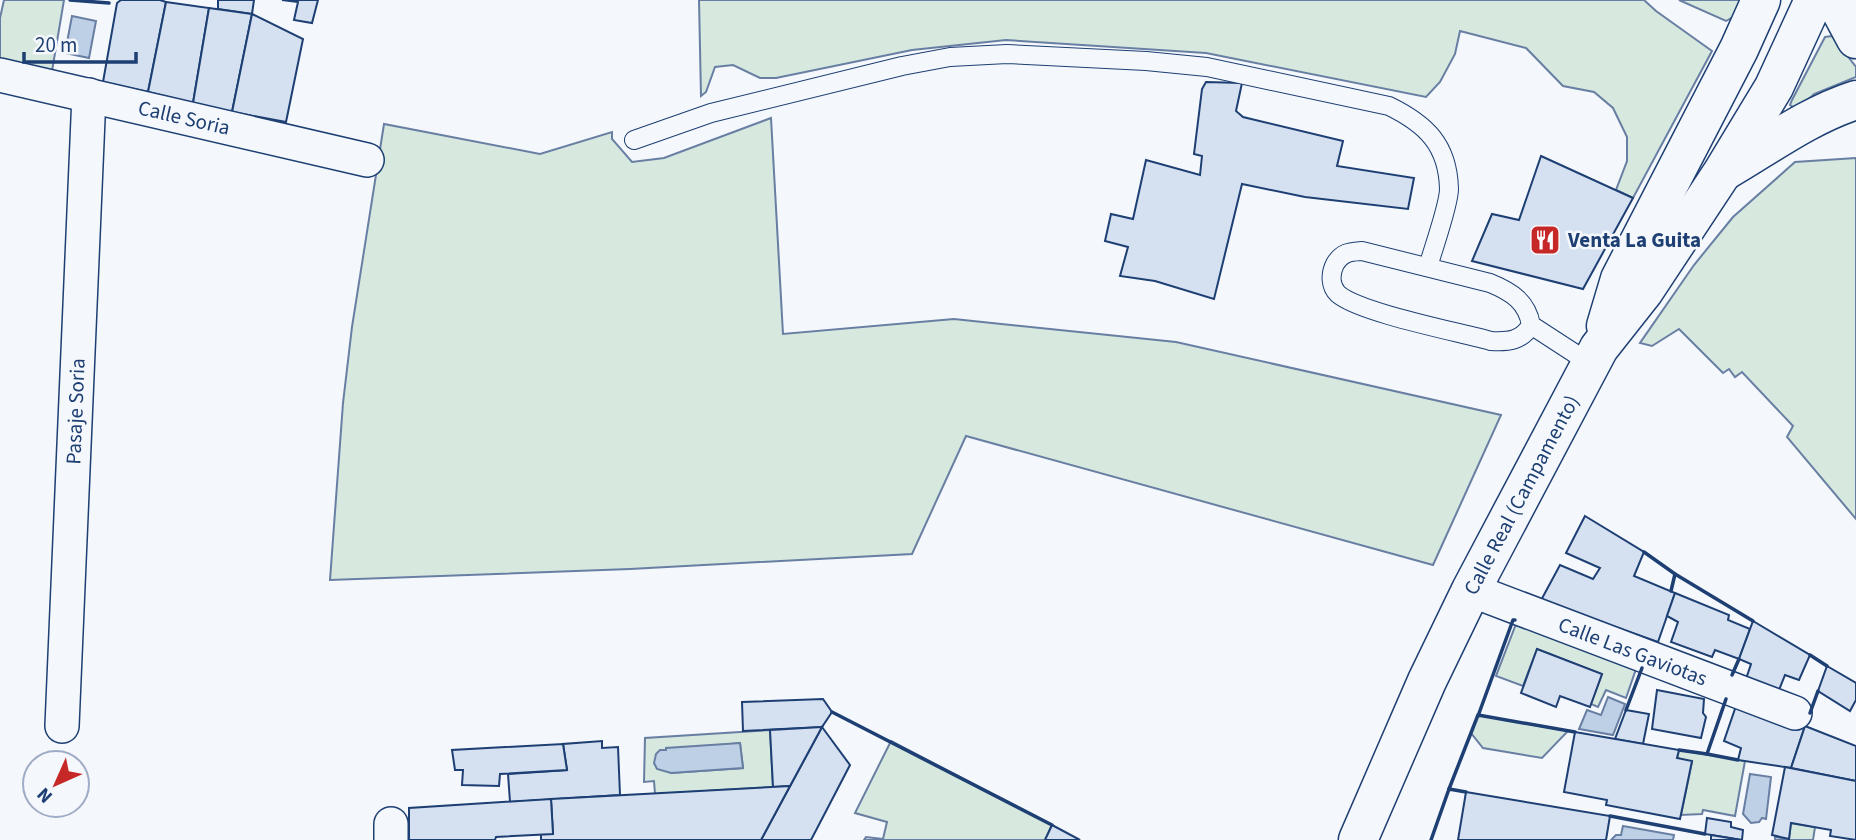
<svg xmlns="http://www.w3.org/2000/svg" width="1856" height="840" viewBox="0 0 1856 840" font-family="'Source Sans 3',sans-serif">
	<rect width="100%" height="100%" fill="#f4f7fb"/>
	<g fill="#d7e8df" stroke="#687fa3" stroke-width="2" fill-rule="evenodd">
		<polygon points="4,0 64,0 52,71 0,60 0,18"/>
		<polygon points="699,0 1644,0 1656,11 1712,51 1633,198 1616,190 1627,161 1627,137 1613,108 1594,92 1563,86 1526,48 1460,31 1455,54 1440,82 1426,97 1206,53 1006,40 912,50 776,78 760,78 733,65 715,67 706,92 701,96"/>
		<polygon points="1679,0 1743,0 1735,16 1726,21"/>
		<polygon points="1832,36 1856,67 1856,77 1814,94 1797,110 1790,105 1792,100 1825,37"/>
		<polygon points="771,118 783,334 954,319 1176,342 1501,415 1433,565 966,436 912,554 630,569 330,580 343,403 352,327 384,124 540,154 612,132 612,139 632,162 664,158"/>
		<polygon points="1856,158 1856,519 1787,437 1793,426 1742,372 1735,377 1729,369 1723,373 1679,329 1652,346 1640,343 1694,265 1733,217 1795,162"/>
		<polygon points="1516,624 1636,669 1626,698 1606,690 1598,707 1591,704 1602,674 1537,649 1523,686 1496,676"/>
		<polygon points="1478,715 1568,731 1542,758 1483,748 1471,733"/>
		<path d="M770,730l3,57 -118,7 -1,-13 -10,1 1,-44zM740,743l3,25 -72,5 -4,-23z"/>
		<polygon points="891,741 1052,825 1045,840 864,840 866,837 883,839 887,822 855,813"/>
		<polygon points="1679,750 1745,761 1735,816 1703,810 1702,814 1681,815 1692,762 1677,758"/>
		<polygon points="1791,823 1815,827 1813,840 1775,840 1775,837 1789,839"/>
	</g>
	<g fill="#bed0e5" stroke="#687fa3" stroke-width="2">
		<polygon points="72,16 96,21 89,58 65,53"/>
		<polygon points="1608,697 1625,704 1613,735 1579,729 1587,710 1601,715"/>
		<polygon points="740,743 743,768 671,773 657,769 654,763 656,754 660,750 666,750 666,748"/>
		<polygon points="1750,774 1771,777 1766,819 1762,818 1759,822 1751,823 1743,814"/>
		<polygon points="1623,826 1674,835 1673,840 1611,840 1616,835 1621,835"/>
	</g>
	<g fill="#d5e0f0" stroke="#1d3f73" stroke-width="2">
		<polygon points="121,0 160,0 166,2 148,92 103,82 117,3"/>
		<polygon points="218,0 254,0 252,14 218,9"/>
		<polygon points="282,0 318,0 312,23 294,20 298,2"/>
		<polygon points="166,2 209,8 193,103 148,92"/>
		<polygon points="209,8 252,14 232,112 193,103"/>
		<polygon points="252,14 303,39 286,122 232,112"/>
		<polygon points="1206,82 1242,83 1236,111 1243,117 1343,141 1337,166 1414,178 1408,209 1305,197 1242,184 1214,299 1155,281 1120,276 1128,247 1105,241 1111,214 1133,219 1146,160 1200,175 1202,156 1194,154 1202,89"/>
		<polygon points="1541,156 1633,198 1583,289 1472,261 1492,214 1519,220"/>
		<polygon points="1585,516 1644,552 1634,576 1675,593 1658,642 1613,626 1611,633 1539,604 1560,565 1593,579 1600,568 1566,553"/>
		<polygon points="1675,593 1729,615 1728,620 1750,629 1739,659 1715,650 1712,657 1671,642 1678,622 1667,616"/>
		<polygon points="1753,621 1810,655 1799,680 1785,675 1777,695 1745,682 1751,664 1739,659"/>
		<polygon points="1537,649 1602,674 1590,707 1560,696 1556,707 1521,693"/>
		<polygon points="1827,666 1856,683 1856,700 1850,711 1818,691"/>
		<polygon points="1657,690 1704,699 1703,713 1706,717 1701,738 1652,729"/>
		<polygon points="823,699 832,712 822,727 743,731 742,702"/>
		<polygon points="1737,703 1805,726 1791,768 1738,760 1741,748 1724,741"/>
		<polygon points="1626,710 1649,714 1643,744 1615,739"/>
		<polygon points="1805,726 1856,746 1856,781 1791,768"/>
		<polygon points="822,727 850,765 811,840 761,840"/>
		<polygon points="822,727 790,786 773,787 770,730"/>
		<polygon points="1575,732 1679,750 1677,758 1692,761 1680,819 1606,805 1607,800 1564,792"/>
		<polygon points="602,741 602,748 618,747 620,795 510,802 508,774 567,770 563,744"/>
		<polygon points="563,744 567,770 500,774 499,786 462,785 463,770 455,770 452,750"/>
		<polygon points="1785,767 1856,781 1856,840 1830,836 1831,830 1791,823 1789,839 1772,835"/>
		<polygon points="790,786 761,840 541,840 541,834 553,834 551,799"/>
		<polygon points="1466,792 1610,816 1606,840 1458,840"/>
		<polygon points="551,799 553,834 496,837 495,840 409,840 409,808"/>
		<polygon points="1707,818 1731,822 1731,827 1743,830 1742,840 1705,834"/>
		<polygon points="1052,825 1080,840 1045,840"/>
		<polygon points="1711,835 1741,840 1711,840"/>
	</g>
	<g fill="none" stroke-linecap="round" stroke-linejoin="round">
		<g stroke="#1d3f73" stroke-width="20">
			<g id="service">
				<path d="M634,140l77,-27 191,-47 48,-9 57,-3 139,7 61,6 182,39c37,18 59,39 60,83 0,16 -16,60 -21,78"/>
				<path d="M1531,325c-9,16 -23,17 -40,16 -32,-9 -131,-28 -153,-47 -8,-8 -8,-20 -3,-30 7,-12 15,-12 27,-13l128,32c22,9 37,19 41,42l60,39"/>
			</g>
		</g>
		<g stroke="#1d3f73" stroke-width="36">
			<g id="minor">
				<path id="s1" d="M0,75l367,85"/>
				<path id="s2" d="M1471,590l324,123"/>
				<path id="s3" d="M62,726l27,-631"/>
				<polyline points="391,840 391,824"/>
			</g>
		</g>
		<g stroke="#1d3f73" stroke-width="41">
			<g id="trunk">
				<polyline points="1835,0 1856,39"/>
				<path d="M1726,170c43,-25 83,-55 130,-70"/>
				<polyline points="1606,326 1620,279 1739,49 1761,0"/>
				<path id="s4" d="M1358,840l69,-159 44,-91 128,-242 45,-57 78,-118 52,-86 40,-87"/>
			</g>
		</g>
		<use href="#service" stroke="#f4f7fb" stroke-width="18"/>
		<use href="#minor" stroke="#f4f7fb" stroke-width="33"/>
		<use href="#trunk" stroke="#f4f7fb" stroke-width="38"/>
		<g stroke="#1d3f73" stroke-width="3.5">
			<polyline points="70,0 109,3"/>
			<polyline points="1644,552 1675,574 1753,621"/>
			<polyline points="1671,591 1675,574"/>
			<polyline points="1810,655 1827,666"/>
			<polyline points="1732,675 1739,659"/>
			<polyline points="1626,710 1642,668"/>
			<polyline points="832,712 1052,825"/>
			<polyline points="1810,713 1818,691"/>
			<polyline points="1478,716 1513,620 1515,620"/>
			<polyline points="1679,750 1707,754 1726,699"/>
			<polyline points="1707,754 1738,760"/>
			<polyline points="1449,789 1478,715 1575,732"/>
			<polyline points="1610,816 1705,834"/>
			<polyline points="1431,840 1449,789 1466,792"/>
		</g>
	</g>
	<defs>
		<g id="restaurant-square" transform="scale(1.575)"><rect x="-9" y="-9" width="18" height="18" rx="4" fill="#c62828" stroke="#f4f7fb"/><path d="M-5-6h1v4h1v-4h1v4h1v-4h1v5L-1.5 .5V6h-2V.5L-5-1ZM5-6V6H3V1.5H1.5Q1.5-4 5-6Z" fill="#fff"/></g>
	</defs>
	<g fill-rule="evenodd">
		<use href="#restaurant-square" x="1545" y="240"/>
	</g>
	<g text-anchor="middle" stroke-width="5" stroke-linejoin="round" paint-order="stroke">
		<g font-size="21" fill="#1d3f73" stroke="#f4f7fb">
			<text dy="7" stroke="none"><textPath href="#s1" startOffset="189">Calle Soria</textPath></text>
			<text dy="7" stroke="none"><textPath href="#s3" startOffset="315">Pasaje Soria</textPath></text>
			<text dy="7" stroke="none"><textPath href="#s4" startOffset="382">Calle Real (Campamento)</textPath></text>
			<text dy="7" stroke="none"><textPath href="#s2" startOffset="173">Calle Las Gaviotas</textPath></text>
		</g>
		<g font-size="21" font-weight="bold" fill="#1d3f73" stroke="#f4f7fb" text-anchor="start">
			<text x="1568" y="247">Venta La Guita</text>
		</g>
	</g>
	<g transform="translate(56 784) rotate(225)"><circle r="33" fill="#f4f7fb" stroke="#9eadc5" stroke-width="2"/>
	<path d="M0-5L12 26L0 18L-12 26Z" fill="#c62828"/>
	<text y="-10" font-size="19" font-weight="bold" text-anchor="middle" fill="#1d3f73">N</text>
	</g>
	<path d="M24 52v10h112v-10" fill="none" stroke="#1d3f73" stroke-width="3.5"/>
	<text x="35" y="52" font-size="21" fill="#1d3f73" stroke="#f4f7fb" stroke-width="5" paint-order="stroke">20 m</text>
</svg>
